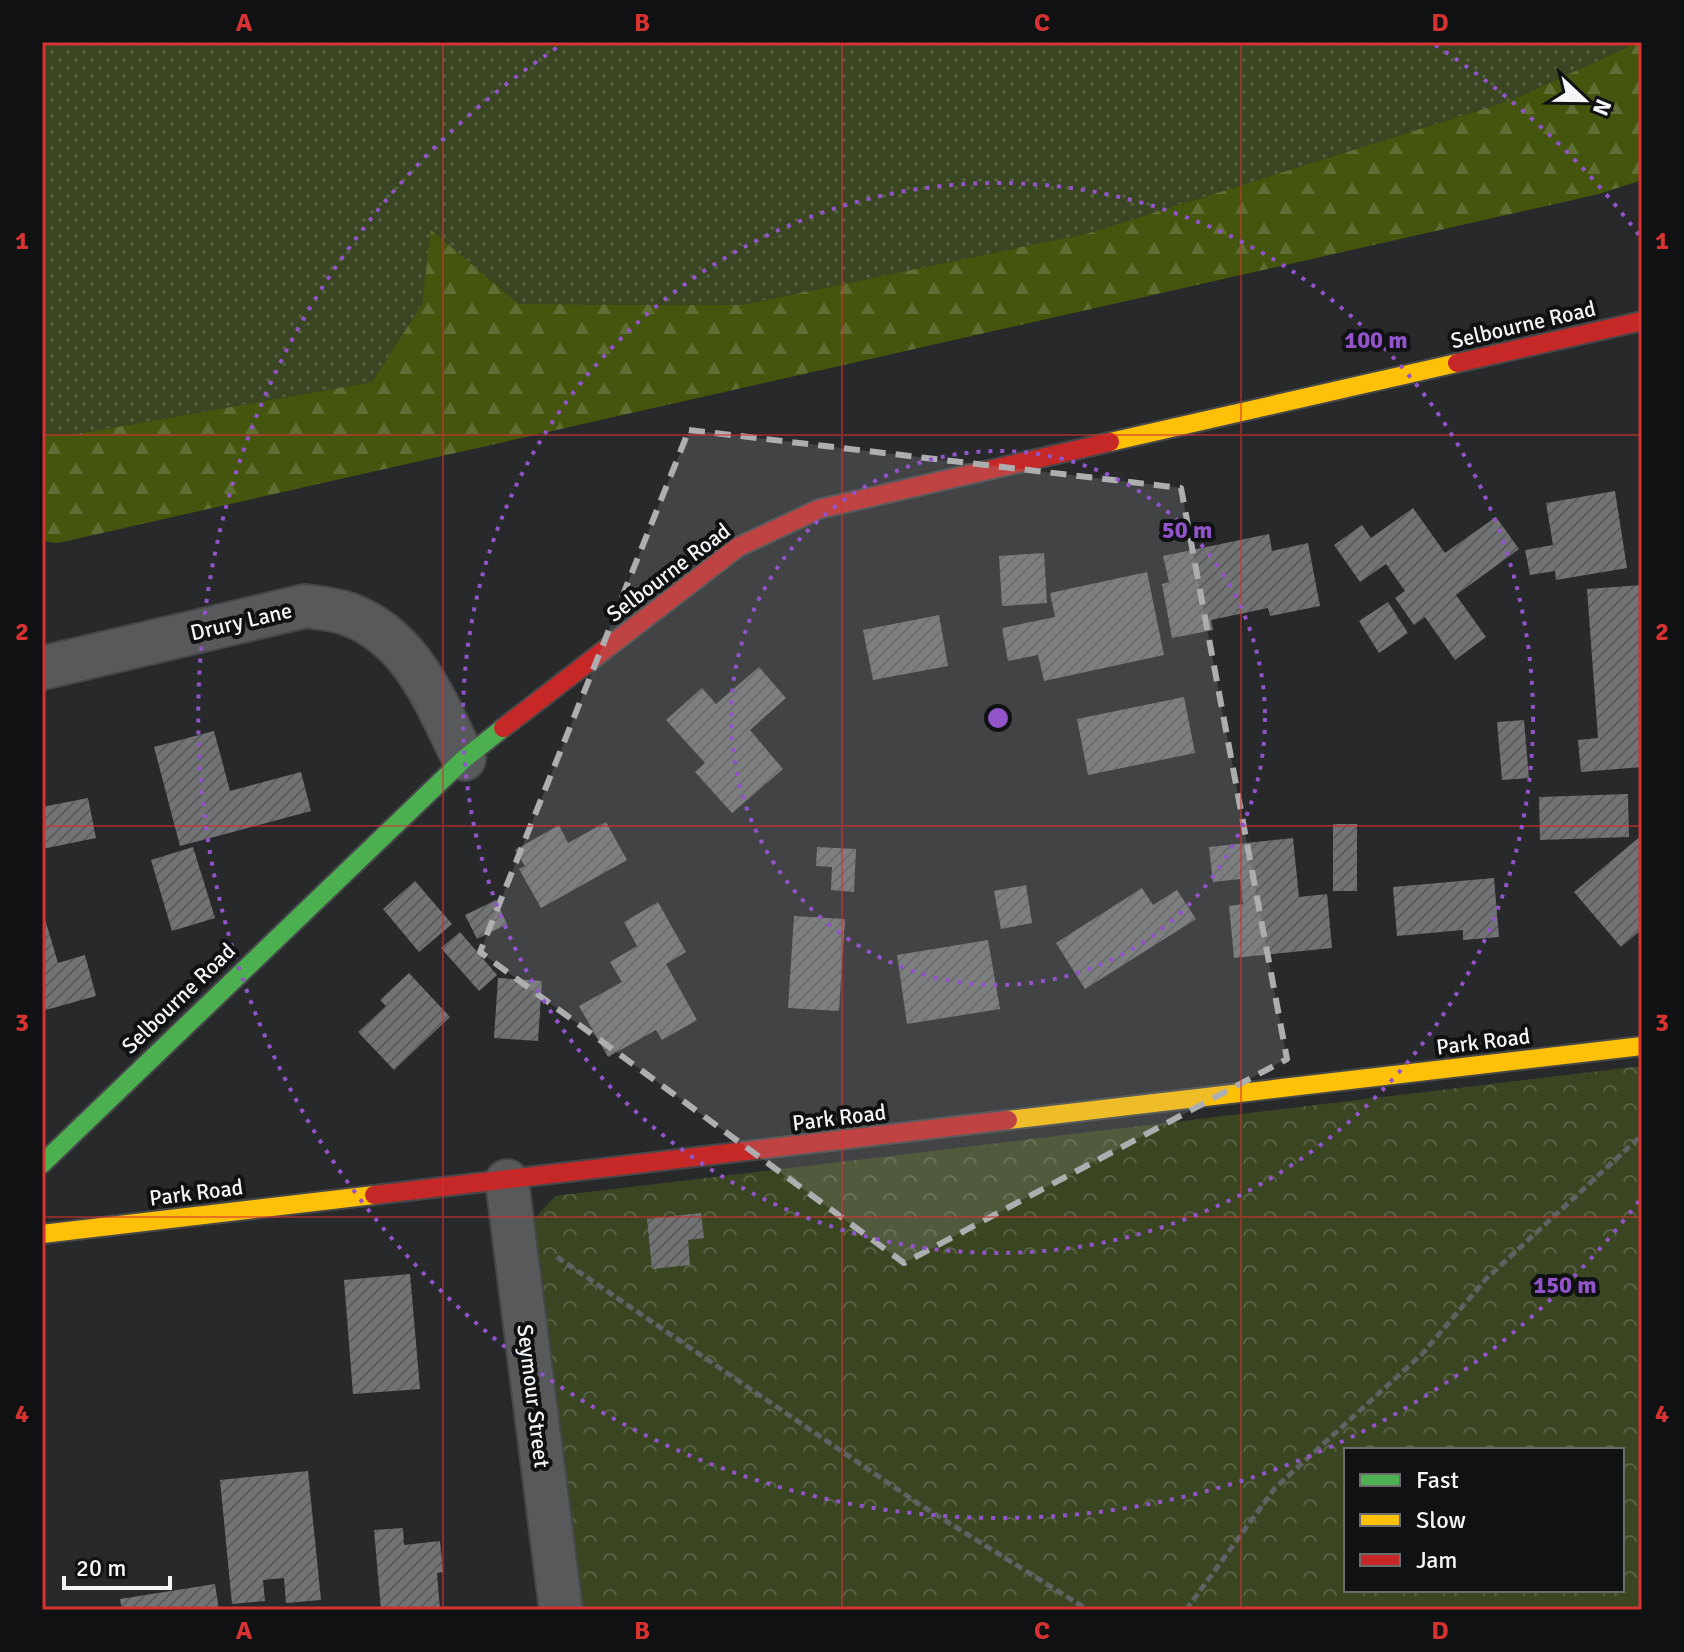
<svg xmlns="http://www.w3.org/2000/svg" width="1684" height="1652" viewBox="0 0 1684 1652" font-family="Signika,sans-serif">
	<defs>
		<pattern id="grass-dots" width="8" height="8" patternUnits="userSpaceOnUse" patternTransform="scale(2)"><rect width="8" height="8" fill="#3a4622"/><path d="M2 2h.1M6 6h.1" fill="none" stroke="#576143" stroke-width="1.8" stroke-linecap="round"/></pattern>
		<pattern id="forest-firs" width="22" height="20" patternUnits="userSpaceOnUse" patternTransform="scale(2)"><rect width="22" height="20" fill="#44550e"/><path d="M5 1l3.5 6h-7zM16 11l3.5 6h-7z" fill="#5f6e32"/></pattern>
		<pattern id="park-crowns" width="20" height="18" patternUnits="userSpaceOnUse" patternTransform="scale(2)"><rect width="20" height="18" fill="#3a4622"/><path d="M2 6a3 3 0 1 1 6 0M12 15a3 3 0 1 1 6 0" fill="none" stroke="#576143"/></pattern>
		<pattern id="building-hatch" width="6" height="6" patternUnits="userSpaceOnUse" patternTransform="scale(2)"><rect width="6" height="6" fill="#727374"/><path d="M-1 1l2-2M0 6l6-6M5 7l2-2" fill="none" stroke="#5e5e5f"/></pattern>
	</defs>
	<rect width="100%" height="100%" fill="#27292b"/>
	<polygon fill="url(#grass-dots)" points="42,42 1632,42 1630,46 1512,100 1089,233 741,305 519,304 432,231 422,304 372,382 76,434 42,435"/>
	<polygon fill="url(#forest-firs)" points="1632,42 1642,42 1642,180 1599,194 58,543 42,541 42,435 76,434 372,382 422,304 431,230 519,304 741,305 1089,233 1512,100 1630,46"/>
	<path fill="url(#park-crowns)" fill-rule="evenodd" d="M1642,1066v544h-1069l-47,-373 10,-20 19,-21zM1346,1450h276v140h-276z"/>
	<g fill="url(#building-hatch)">
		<polygon points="1615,491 1627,568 1556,580 1555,571 1530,575 1525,550 1553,545 1546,503"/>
		<polygon points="1413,508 1445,553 1496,517 1519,549 1456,595 1486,637 1455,660 1425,617 1414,625 1395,598 1405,591 1386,564 1360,582 1334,545 1362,525 1371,538"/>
		<polygon points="1269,534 1272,551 1308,543 1320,606 1270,616 1268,608 1211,620 1213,630 1172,638 1162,584 1169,582 1163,556"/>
		<polygon points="1044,553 1047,603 1002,606 999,556"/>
		<polygon points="1147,572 1164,655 1044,681 1038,655 1008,661 1002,628 1055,617 1050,593"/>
		<polygon points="1642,585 1642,767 1581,772 1578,740 1598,738 1587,589"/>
		<polygon points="1388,602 1408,633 1379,653 1359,621"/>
		<polygon points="939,615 948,666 873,680 863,630"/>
		<polygon points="759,667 786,698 750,730 783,769 732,813 695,772 705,763 666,720 702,688 716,704"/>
		<polygon points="1184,697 1195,753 1088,775 1077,719"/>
		<polygon points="1524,720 1529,778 1502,780 1497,722"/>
		<polygon points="214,731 230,791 301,772 311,811 180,846 154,747"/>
		<polygon points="1628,794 1629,837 1540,840 1539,797"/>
		<polygon points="88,798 96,838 42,849 42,807"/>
		<polygon points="606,822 627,860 541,908 519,869 525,866 515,850 559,825 568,843"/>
		<rect x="1333" y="824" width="24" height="67"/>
		<polygon points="1642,835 1642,929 1621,947 1574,892"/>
		<polygon points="1293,838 1299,897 1327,894 1332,948 1234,958 1229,906 1243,904 1240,879 1213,882 1209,847"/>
		<polygon points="193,847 215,918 172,931 151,860"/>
		<polygon points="817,847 856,849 854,892 831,890 832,867 816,866"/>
		<polygon points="1494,878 1499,937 1463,940 1463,930 1397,936 1393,887"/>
		<polygon points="415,881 452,924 419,952 383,909"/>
		<polygon points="1026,885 1032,923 1001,929 994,891"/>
		<polygon points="1142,888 1153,905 1177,890 1196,919 1085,989 1056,943"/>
		<polygon points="496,900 507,924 477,939 465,915"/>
		<polygon points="658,902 686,952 666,964 697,1020 662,1040 656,1030 608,1057 579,1006 622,982 610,962 637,946 624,922"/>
		<polygon points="794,916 845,919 839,1011 788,1008"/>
		<polygon points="45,919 58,963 85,955 96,996 42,1011 42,920"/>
		<polygon points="460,932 497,975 479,991 441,948"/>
		<polygon points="988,940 1000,1009 907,1024 897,955"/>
		<polygon points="409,973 450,1017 394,1070 358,1032 386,1006 380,1000"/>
		<polygon points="498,978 542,981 538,1041 494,1038"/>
		<polygon points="701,1213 704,1238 688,1240 690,1265 652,1269 647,1219"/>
		<polygon points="410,1274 420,1389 353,1394 344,1280"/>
		<polygon points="308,1471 321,1600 286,1603 284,1578 263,1580 265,1601 232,1604 220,1480"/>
		<polygon points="403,1528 404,1545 440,1541 443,1572 437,1573 440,1610 381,1610 374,1530"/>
		<polygon points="215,1584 219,1610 122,1610 120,1599"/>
	</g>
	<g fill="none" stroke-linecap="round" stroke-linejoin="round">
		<g stroke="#464749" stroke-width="46">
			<g id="street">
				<path d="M42,668l263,-62c14,2 30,3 43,8 65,24 87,88 116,145"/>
				<polyline points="507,1181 561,1610"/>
			</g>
		</g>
		<g stroke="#464749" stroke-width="22">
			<polyline id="fast" points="42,1164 464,759 503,728"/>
		</g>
		<g stroke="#464749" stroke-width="22">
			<g id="slow">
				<polyline points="1110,442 1457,363"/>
				<polyline points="1008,1120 1642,1046"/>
				<polyline points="42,1234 374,1195"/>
			</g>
		</g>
		<g stroke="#464749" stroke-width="22">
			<g id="jam">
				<polyline points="1457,363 1642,321"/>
				<polyline points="503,728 738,547 819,509 1110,442"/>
				<polyline points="374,1195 1008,1120"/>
			</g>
		</g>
		<g stroke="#606162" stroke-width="5" stroke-dasharray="8 4" stroke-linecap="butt">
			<polyline points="557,1257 919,1504 1088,1610"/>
			<polyline points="1186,1610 1275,1488 1422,1354 1486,1279 1642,1135"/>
		</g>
		<use href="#street" stroke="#57595a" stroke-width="42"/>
		<use href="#fast" stroke="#4caf50" stroke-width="18"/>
		<use href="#slow" stroke="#ffc107" stroke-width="18"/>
		<use href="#jam" stroke="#c62828" stroke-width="18"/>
	</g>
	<path fill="#acaeb0" fill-opacity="0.2" stroke="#acaeb0" stroke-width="6" stroke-dasharray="16 10" stroke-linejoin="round" d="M689,430l492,58 106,571 -383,204 -424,-311z"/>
	<path fill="none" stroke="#d73232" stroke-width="2" stroke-opacity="0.55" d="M443,42v1568M842,42v1568M1241,42v1568M42,435h1600M42,826h1600M42,1217h1600"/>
	<g fill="none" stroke="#9354ca" stroke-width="4" stroke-dasharray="4 8">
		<circle cx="998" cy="718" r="267"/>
		<circle cx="998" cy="718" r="535"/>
		<path d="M1639 1201A802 802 0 1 1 561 45M1435 45A802 802 0 0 1 1639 235"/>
	</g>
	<g text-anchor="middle" stroke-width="8" stroke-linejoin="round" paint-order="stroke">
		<g font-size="22" fill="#f3f5f7" stroke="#101113">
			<text transform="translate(1523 324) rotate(-13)" y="8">Selbourne Road</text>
			<text transform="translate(668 572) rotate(-37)" y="8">Selbourne Road</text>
			<text transform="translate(241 621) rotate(-13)" y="8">Drury Lane</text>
			<text transform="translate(178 998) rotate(-44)" y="8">Selbourne Road</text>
			<text transform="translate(1483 1041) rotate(-7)" y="8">Park Road</text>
			<text transform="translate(839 1117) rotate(-7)" y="8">Park Road</text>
			<text transform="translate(196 1192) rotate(-7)" y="8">Park Road</text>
			<text transform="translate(534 1396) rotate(83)" y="8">Seymour Street</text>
		</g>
	</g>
	<circle cx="998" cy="718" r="12" fill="#9354ca" stroke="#101113" stroke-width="4"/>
	<g font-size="24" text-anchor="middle" font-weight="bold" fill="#9354ca" stroke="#101113" stroke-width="8" stroke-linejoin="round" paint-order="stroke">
		<text x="1376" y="348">100 m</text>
		<text x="1187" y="538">50 m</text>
		<text x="1565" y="1293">150 m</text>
	</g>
	<rect width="1684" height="1652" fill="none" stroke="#101113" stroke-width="88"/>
	<rect x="1344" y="1448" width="280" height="144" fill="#101113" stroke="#6b6c6e" stroke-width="2"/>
	<rect x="1360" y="1474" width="40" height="12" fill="#4caf50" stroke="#6b6c6e" stroke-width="2"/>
	<text x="1416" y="1488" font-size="24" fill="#f3f5f7">Fast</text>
	<rect x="1360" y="1514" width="40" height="12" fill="#ffc107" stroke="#6b6c6e" stroke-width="2"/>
	<text x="1416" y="1528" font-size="24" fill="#f3f5f7">Slow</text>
	<rect x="1360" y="1554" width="40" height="12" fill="#c62828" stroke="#6b6c6e" stroke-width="2"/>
	<text x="1416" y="1568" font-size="24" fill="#f3f5f7">Jam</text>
	<g transform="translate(1584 100) rotate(112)" stroke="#101113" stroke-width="6" paint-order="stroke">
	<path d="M0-6L14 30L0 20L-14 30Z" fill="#f3f5f7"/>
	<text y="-12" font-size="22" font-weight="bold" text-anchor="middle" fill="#f3f5f7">N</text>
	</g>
	<path d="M64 1576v12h106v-12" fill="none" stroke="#f3f5f7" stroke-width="4"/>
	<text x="76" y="1576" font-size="24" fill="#f3f5f7" stroke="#101113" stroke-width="6" paint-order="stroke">20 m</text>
	<rect x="44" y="44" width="1596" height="1564" fill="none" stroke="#d73232" stroke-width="3"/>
	<g font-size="26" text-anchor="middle" font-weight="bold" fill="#d73232">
		<text x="244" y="31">A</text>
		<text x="642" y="31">B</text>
		<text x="1042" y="31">C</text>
		<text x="1440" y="31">D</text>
		<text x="22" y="249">1</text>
		<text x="1662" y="249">1</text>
		<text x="22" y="640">2</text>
		<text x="1662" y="640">2</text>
		<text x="22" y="1031">3</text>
		<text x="1662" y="1031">3</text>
		<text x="22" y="1422">4</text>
		<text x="1662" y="1422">4</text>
		<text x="244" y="1639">A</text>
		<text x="642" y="1639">B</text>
		<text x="1042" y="1639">C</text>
		<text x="1440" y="1639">D</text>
	</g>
</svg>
